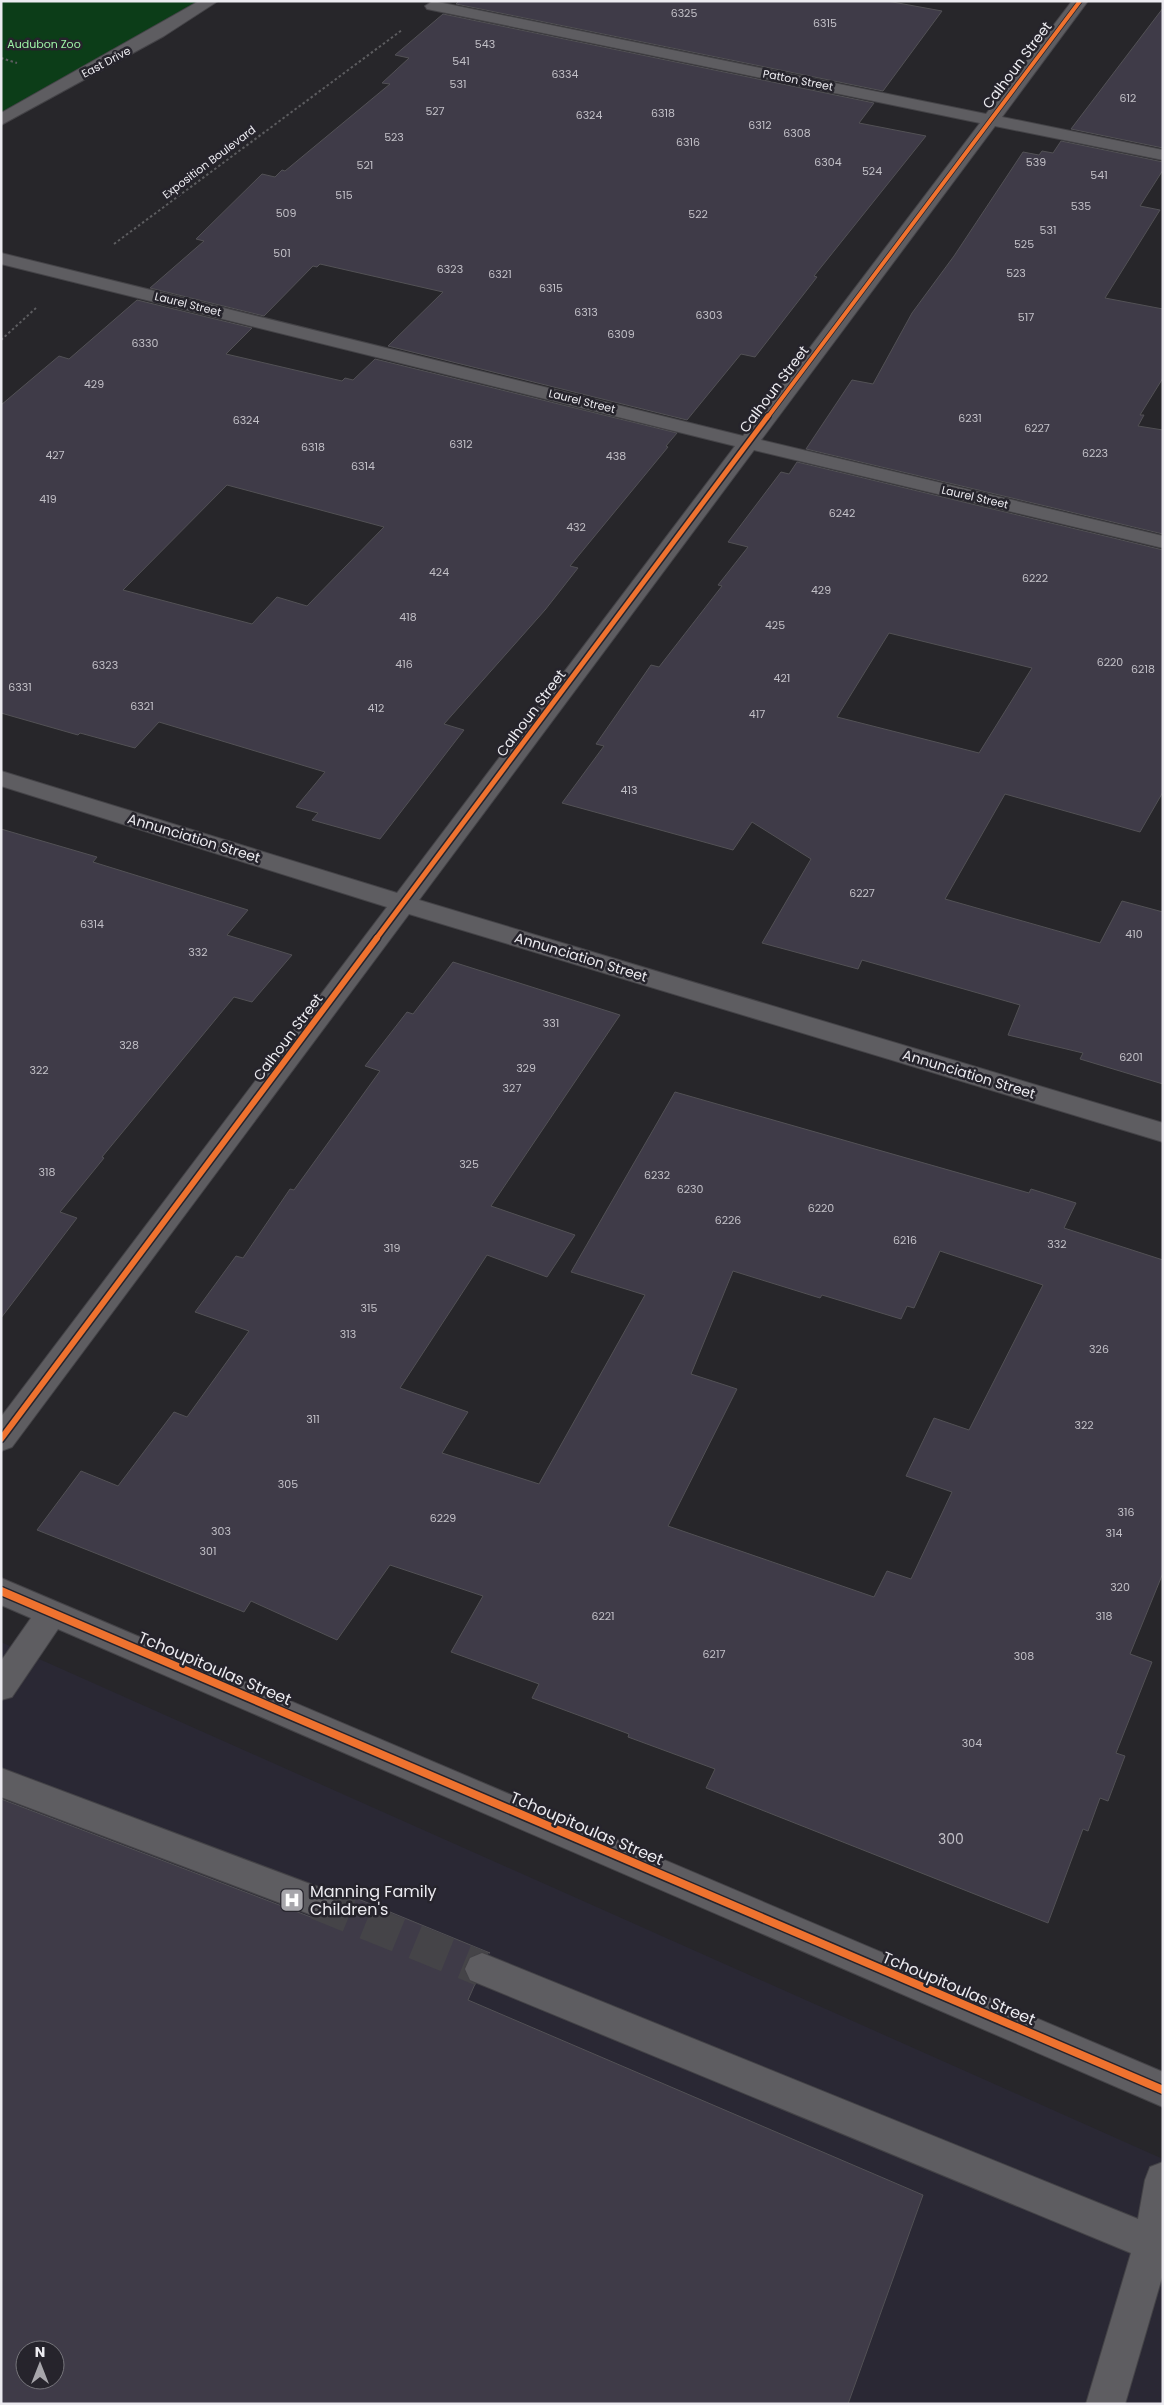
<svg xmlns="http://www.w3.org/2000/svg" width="1164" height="2405" viewBox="0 0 1164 2405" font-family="Poppins,sans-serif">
	<rect width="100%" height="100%" fill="#27262a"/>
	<path fill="#2a2834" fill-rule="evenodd" d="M1,1642l1162,517v245h-1162zM25,2350h30v30h-30z"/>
	<polygon fill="#0c3d18" points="1,1 205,1 1,122"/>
	<g fill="#3f3b48" stroke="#525155" fill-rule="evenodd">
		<polygon points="459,1 887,1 942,11 883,91 456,4"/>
		<polygon points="1163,8 1163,148 1071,129"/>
		<polygon points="443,14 874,103 859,123 926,136 814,276 817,277 755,357 741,354 687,420 388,346 443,292 320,264 317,267 313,266 264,316 150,288 204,241 196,239 262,174 275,177 282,170 285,171 390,84 382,83 409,58 395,55"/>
		<polygon points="1061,141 1163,162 1163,170 1140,206 1160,210 1105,298 1163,309 1163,378 1140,415 1144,415 1138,426 1163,430 1163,534 806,449 852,380 873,384 912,313 954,256 1023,152 1039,155 1042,151 1053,153"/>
		<path d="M137,300l115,28 -26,26 116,27 3,-3 8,2 22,-21 302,74 -11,13 2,1 -98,119 8,2 -33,42 -101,114 20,6 -84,109 -68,-19 6,-7 -22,-6 29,-35 -166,-50 -24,26 -55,-15 -2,2 -77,-22v-308l58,-49 10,3zM227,485l157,42 -77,79 -30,-9 -25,27 -129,-34z"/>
		<path d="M797,462l366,88v242l-23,40 -135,-38 -60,105 155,44 22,-42 41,11v172l-83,-25 3,-6 -75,-18 12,-30 -158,-45 -4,9 -96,-26 49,-84 -59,-37 -19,28 -171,-47 42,-57 -8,-2 55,-79 8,2 63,-81 -4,-1 30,-38 -20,-5 53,-70 8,2zM889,633l143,35 -53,85 -142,-36z"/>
		<polygon points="1,829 97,857 93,862 248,910 227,935 292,955 252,1002 234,997 102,1157 104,1158 60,1212 77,1218 1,1318"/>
		<path d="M453,962l167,53 -129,191 84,29 -28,42 -60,-22 -87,133 68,24 -26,41 97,31 106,-189 -74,-23 104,-180 354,101 2,-4 45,14 -12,25 99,32v313l-33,81 22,8 -36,91 9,3 -17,45 -8,-3 -12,33 -5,-2 -35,94 -342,-135 9,-19 -87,-32 1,-3 -97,-36 7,-14 -88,-32 32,-56 -93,-31 -53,75 -86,-39 -7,11 -207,-82 44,-59 37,15 56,-74 13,5 62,-86 -54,-19 41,-56 7,2 47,-69 4,1 86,-119 -15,-5 42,-54 6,2zM940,1251l103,34 -74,145 -35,-12 -28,58 46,16 -41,87 -24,-8 -13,26 -206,-71 69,-137 -46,-15 42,-103 87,27 2,-3 79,24 6,-13 7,2z"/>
		<path d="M1,1799l315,120 14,-4 6,-12 -8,-14 1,-2 161,66 -9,-2 -13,6 -5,13 5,11 7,3 -7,16 455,195 -75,209h-847zM25,2350h30v30h-30z"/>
	</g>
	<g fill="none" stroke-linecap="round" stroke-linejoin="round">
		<polyline stroke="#454448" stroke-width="35" stroke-dasharray="35 18" stroke-linecap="butt" points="317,1902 482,1969"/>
		<g stroke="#444347" stroke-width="2">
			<g id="minor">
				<polygon points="199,1 218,1 164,36 1,125 1,113"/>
				<polygon points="433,1 986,114 1072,1 1088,1 1002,117 1163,150 1163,160 995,126 761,440 1163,536 1163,548 754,450 419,900 1163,1123 1163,1142 409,914 12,1447 1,1451 1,1417 387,907 1,786 1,771 397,893 735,446 1,264 1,253 743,436 980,123 427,9 425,6"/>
				<polygon points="1,1578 1163,2072 1163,2107 58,1629 12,1697 1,1700 1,1661 31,1618 1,1605"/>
				<polygon points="1,1768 329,1891 334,1902 329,1913 317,1917 1,1797"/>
				<polygon points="482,1953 1138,2219 1145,2180 1150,2167 1163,2162 1163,2274 1125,2404 1086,2404 1131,2253 470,1980 465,1969 470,1958"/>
			</g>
		</g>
		<g stroke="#5d5d60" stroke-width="2" stroke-dasharray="2.5 2.5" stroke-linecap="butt">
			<polyline points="1,58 17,63"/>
			<polyline points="114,244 402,30"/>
			<polyline points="1,340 36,308"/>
		</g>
		<use href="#minor" fill="#5e5d61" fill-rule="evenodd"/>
		<g stroke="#26242c" stroke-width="5.5">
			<polyline id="cycleway-far3" points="767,418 1080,1"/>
		</g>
		<g stroke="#26242c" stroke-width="8">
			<polyline id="cycleway-far2" points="376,939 768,416"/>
		</g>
		<g stroke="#26242c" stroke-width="9">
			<polyline id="cycleway-far1" points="1,1439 377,938"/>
		</g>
		<g stroke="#26242c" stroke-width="11">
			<polyline id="cycleway" points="1,1591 1163,2090"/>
		</g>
		<use href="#cycleway-far3" stroke="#ef722f" stroke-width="4"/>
		<use href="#cycleway-far2" stroke="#ef722f" stroke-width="5"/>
		<use href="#cycleway-far1" stroke="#ef722f" stroke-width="6"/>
		<use href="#cycleway" stroke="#ef722f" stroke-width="8"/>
	</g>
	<defs>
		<g id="hospital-square" transform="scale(1.25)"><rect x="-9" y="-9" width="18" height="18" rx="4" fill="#a7a6ab" stroke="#26242c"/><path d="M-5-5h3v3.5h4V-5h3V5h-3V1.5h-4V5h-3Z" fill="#fff"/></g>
	</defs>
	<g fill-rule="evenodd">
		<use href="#hospital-square" x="292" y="1900"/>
	</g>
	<g text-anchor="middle" stroke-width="5" stroke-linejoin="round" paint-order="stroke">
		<g font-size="11" fill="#c1bfc6">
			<text x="684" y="17">6325</text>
			<text x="825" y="27">6315</text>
			<text x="485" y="48">543</text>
			<text x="461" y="65">541</text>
			<text x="565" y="78">6334</text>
			<text x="458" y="88">531</text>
			<text x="1128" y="102">612</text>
			<text x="435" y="115">527</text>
			<text x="663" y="117">6318</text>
			<text x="589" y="119">6324</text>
			<text x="760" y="129">6312</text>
			<text x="797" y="137">6308</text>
			<text x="394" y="141">523</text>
			<text x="688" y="146">6316</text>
			<text x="828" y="166">6304</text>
			<text x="1036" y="166">539</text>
			<text x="365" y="169">521</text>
			<text x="872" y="175">524</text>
			<text x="1099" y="179">541</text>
			<text x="344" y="199">515</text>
			<text x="1081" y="210">535</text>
			<text x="286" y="217">509</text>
			<text x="698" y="218">522</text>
			<text x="1048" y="234">531</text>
			<text x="1024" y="248">525</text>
			<text x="282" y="257">501</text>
			<text x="450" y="273">6323</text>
			<text x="1016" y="277">523</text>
			<text x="500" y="278">6321</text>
			<text x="551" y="292">6315</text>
			<text x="586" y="316">6313</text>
			<text x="709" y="319">6303</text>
			<text x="1026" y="321">517</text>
			<text x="621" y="338">6309</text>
			<text x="145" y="347">6330</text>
			<text x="94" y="388">429</text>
			<text x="970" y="422">6231</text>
			<text x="246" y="424">6324</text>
			<text x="1037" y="432">6227</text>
			<text x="461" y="448">6312</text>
			<text x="313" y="451">6318</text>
			<text x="1095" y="457">6223</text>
			<text x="55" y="459">427</text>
			<text x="616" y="460">438</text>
			<text x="363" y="470">6314</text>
			<text x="48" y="503">419</text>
			<text x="842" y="517">6242</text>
			<text x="576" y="531">432</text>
			<text x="439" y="576">424</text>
			<text x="1035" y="582">6222</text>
			<text x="821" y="594">429</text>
			<text x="408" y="621">418</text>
			<text x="775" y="629">425</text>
			<text x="1110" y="666">6220</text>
			<text x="404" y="668">416</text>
			<text x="105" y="669">6323</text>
			<text x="1143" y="673">6218</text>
			<text x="782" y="682">421</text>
			<text x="20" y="691">6331</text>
			<text x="142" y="710">6321</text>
			<text x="376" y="712">412</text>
			<text x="757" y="718">417</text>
			<text x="629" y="794">413</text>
			<text x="862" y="897">6227</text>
			<text x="92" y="928">6314</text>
			<text x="1134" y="938">410</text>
			<text x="198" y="956">332</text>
			<text x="551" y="1027">331</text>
			<text x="129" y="1049">328</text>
			<text x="1131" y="1061">6201</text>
			<text x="526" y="1072">329</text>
			<text x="39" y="1074">322</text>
			<text x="512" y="1092">327</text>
			<text x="469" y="1168">325</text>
			<text x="47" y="1176">318</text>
			<text x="657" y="1179">6232</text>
			<text x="690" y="1193">6230</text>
			<text x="821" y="1212">6220</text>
			<text x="728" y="1224">6226</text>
			<text x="905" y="1244">6216</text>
			<text x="1057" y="1248">332</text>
			<text x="392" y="1252">319</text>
			<text x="369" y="1312">315</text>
			<text x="348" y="1338">313</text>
			<text x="1099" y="1353">326</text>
			<text x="313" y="1423">311</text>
			<text x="1084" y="1429">322</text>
			<text x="288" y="1488">305</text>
			<text x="1126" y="1516">316</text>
			<text x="443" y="1522">6229</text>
			<text x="221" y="1535">303</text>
			<text x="1114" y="1537">314</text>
			<text x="208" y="1555">301</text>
			<text x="1120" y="1591">320</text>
			<text x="603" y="1620">6221</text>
			<text x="1104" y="1620">318</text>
			<text x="714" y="1658">6217</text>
			<text x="1024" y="1660">308</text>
			<text x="972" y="1747">304</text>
		</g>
		<g font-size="11" fill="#9ef3a6" stroke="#26242c">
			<text x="44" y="48">Audubon Zoo</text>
		</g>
		<g font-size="11" fill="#ecebf0" stroke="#26242c">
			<text transform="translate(106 62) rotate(-28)" y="4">East Drive</text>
			<text transform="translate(798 80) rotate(11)" y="4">Patton Street</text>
			<text transform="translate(209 162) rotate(-37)" y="4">Exposition Boulevard</text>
			<text transform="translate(188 304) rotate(14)" y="4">Laurel Street</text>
			<text transform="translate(582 401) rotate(14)" y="4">Laurel Street</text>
			<text transform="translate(975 497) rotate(13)" y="4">Laurel Street</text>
		</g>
		<g font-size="14" fill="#ecebf0" stroke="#26242c">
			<text transform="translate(1017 65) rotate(-53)" y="5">Calhoun Street</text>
			<text transform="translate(774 389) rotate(-53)" y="5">Calhoun Street</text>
			<text transform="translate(531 713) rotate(-53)" y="5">Calhoun Street</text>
			<text transform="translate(194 838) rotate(17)" y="5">Annunciation Street</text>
			<text transform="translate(581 957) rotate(17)" y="5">Annunciation Street</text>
			<text transform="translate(288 1037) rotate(-53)" y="5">Calhoun Street</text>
			<text transform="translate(969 1074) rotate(17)" y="5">Annunciation Street</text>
		</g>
		<g font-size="14" fill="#c1bfc6">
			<text x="951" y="1844">300</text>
		</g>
		<g font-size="16" fill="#ecebf0" stroke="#26242c">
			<text transform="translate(215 1668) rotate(23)" y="6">Tchoupitoulas Street</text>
			<text transform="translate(587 1828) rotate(23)" y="6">Tchoupitoulas Street</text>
			<text transform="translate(959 1988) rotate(23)" y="6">Tchoupitoulas Street</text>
		</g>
		<g font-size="16" fill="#ecebf0" stroke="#26242c" text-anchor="start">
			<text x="310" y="1897">Manning Family<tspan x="310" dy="18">Children's</tspan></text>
		</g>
	</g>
	<rect width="1164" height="2405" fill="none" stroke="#ecebf0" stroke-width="5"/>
	<g transform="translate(40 2365)"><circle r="24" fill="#26242c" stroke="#75747a"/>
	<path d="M0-4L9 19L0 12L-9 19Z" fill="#a7a6ab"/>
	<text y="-8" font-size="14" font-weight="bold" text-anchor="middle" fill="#ecebf0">N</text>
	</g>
</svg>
